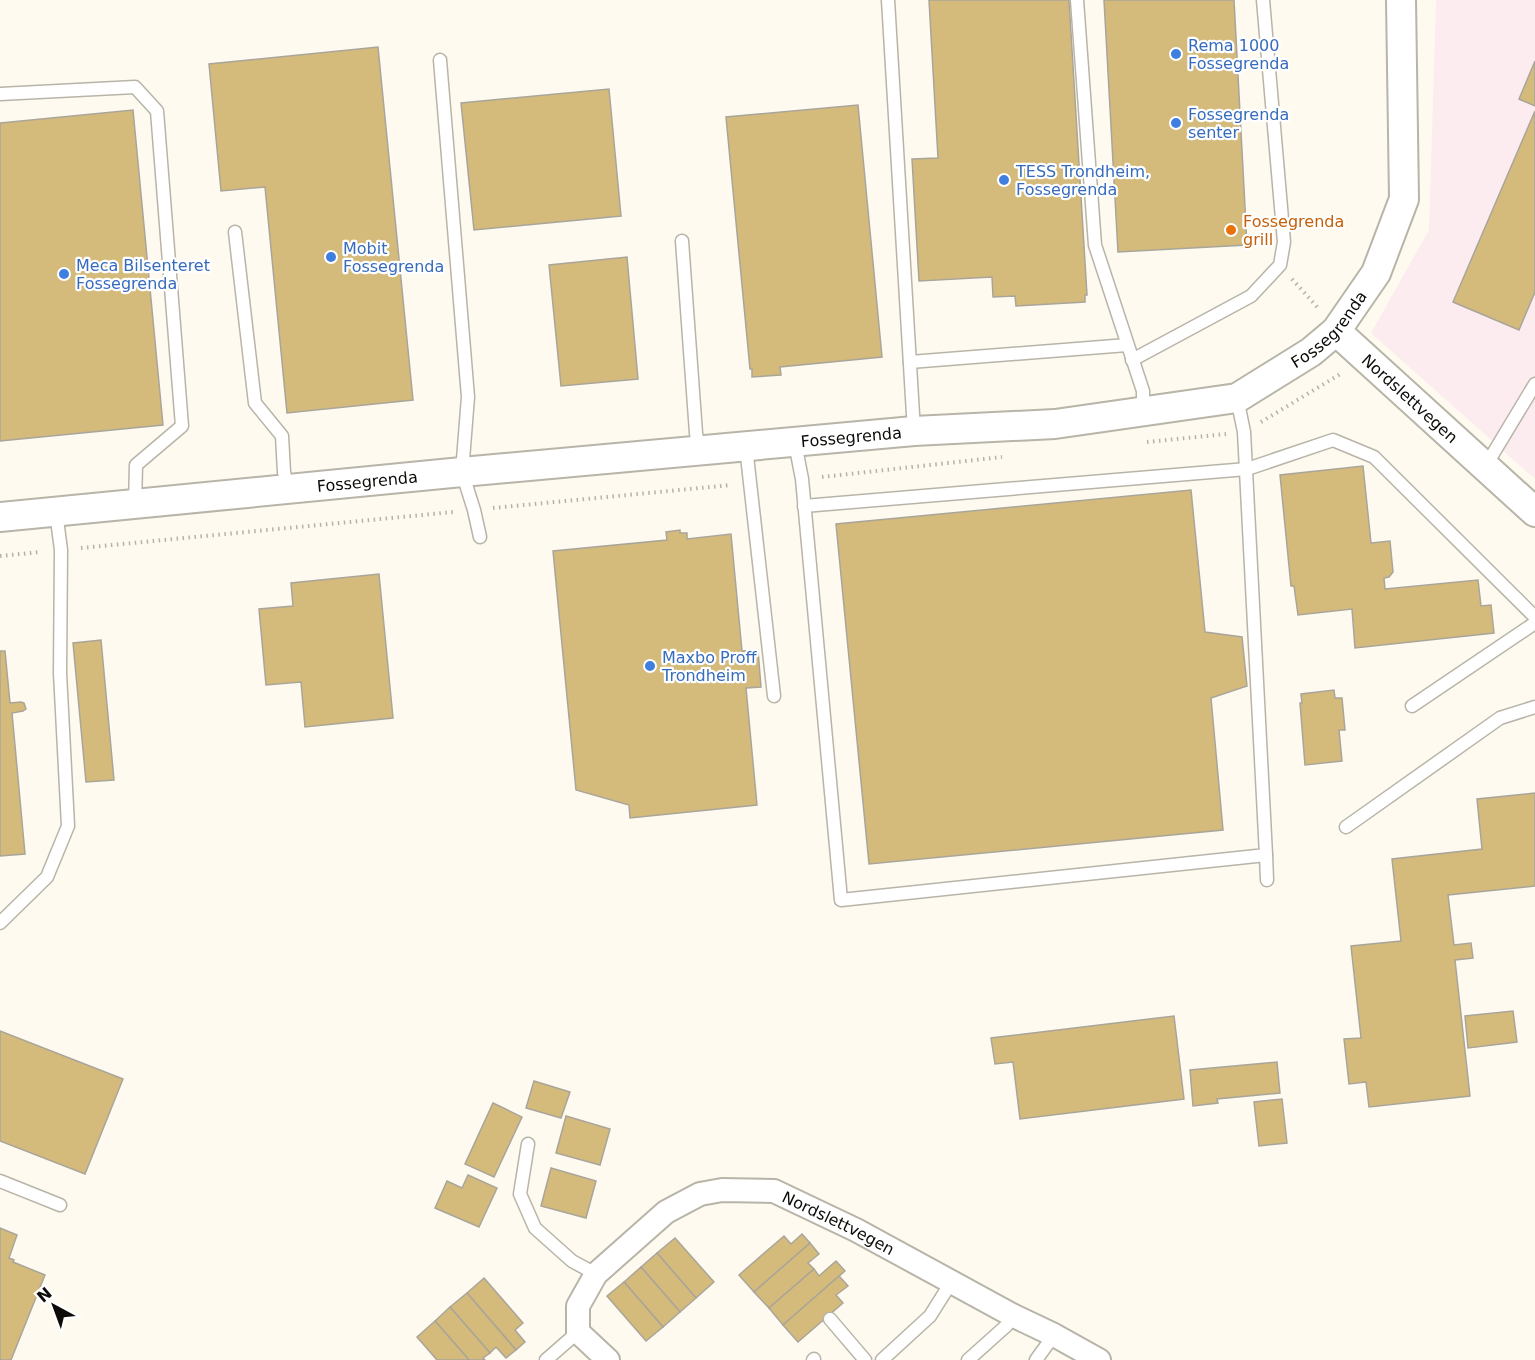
<svg xmlns="http://www.w3.org/2000/svg" width="1535" height="1360" viewBox="0 0 1535 1360" font-family="'DejaVu Sans',sans-serif">
	<rect width="100%" height="100%" fill="#fefaf0"/>
	<polygon fill="#fcecef" points="1436,0 1535,0 1535,479 1371,333 1429,230"/>
	<g fill="#d4bb7b" stroke="#aaa59a" stroke-width="1.5">
		<polygon points="929,0 1069,0 1087,295 1085,295 1085,302 1016,306 1015,296 993,297 992,277 919,281 912,159 938,158"/>
		<polygon points="1104,0 1234,0 1247,245 1118,252"/>
		<polygon points="378,47 413,400 287,413 265,187 221,191 209,64"/>
		<polygon points="1535,61 1535,106 1519,99"/>
		<polygon points="609,89 621,216 474,230 461,103"/>
		<polygon points="858,105 882,357 780,367 781,375 752,377 752,369 750,369 726,117"/>
		<polygon points="133,110 163,425 0,441 0,123"/>
		<polygon points="1535,111 1535,292 1519,330 1453,302"/>
		<polygon points="627,257 638,379 561,386 549,265"/>
		<polygon points="1363,466 1371,543 1390,541 1393,572 1389,577 1384,578 1385,589 1478,580 1481,606 1491,605 1494,633 1355,648 1352,609 1298,615 1294,586 1291,586 1280,475"/>
		<polygon points="1191,490 1205,632 1242,637 1247,686 1211,698 1223,830 869,864 836,524"/>
		<polygon points="680,530 680,533 687,533 687,539 731,534 742,651 758,650 761,687 746,688 757,805 630,818 629,805 576,790 553,551 667,540 666,532"/>
		<polygon points="379,574 393,718 305,727 301,682 266,685 259,609 293,606 291,583"/>
		<polygon points="101,640 114,780 86,782 73,643"/>
		<polygon points="0,651 5,651 10,703 21,702 24,703 26,709 23,711 12,713 25,854 0,856"/>
		<polygon points="1334,690 1335,698 1342,698 1345,730 1339,730 1342,761 1305,765 1300,703 1302,703 1301,694"/>
		<polygon points="1535,793 1535,886 1448,895 1454,945 1471,943 1473,958 1455,960 1470,1096 1369,1107 1366,1082 1349,1084 1344,1039 1361,1038 1351,946 1401,941 1392,859 1482,849 1477,799"/>
		<polygon points="1513,1011 1517,1042 1468,1048 1465,1016"/>
		<polygon points="1174,1016 1184,1099 1020,1119 1013,1062 995,1064 991,1038"/>
		<polygon points="0,1031 123,1079 85,1174 0,1141"/>
		<polygon points="1277,1062 1280,1093 1217,1099 1218,1103 1193,1106 1190,1070"/>
		<polygon points="534,1081 570,1092 561,1118 526,1108"/>
		<polygon points="1282,1099 1287,1143 1259,1146 1254,1102"/>
		<polygon points="493,1103 522,1117 494,1177 465,1164"/>
		<polygon points="566,1116 610,1129 600,1165 556,1153"/>
		<polygon points="551,1168 596,1181 586,1218 541,1206"/>
		<polygon points="468,1175 497,1188 479,1227 435,1208 447,1181 462,1188"/>
		<polygon points="0,1228 17,1235 9,1258 14,1260 13,1262 45,1275 11,1360 0,1360"/>
		<polygon points="802,1234 810,1243 754,1292 739,1275 784,1236 791,1244"/>
		<polygon points="675,1238 714,1282 696,1298 657,1253"/>
		<polygon points="810,1243 819,1254 808,1263 814,1269 769,1308 754,1292"/>
		<polygon points="657,1253 696,1298 680,1312 641,1267"/>
		<polygon points="836,1261 845,1271 783,1325 769,1308 814,1269 819,1276"/>
		<polygon points="641,1267 680,1312 663,1327 624,1282"/>
		<polygon points="839,1276 848,1286 836,1295 843,1303 798,1342 783,1325"/>
		<polygon points="484,1278 523,1323 515,1330 525,1342 516,1350 467,1293"/>
		<polygon points="624,1282 663,1327 646,1341 607,1296"/>
		<polygon points="467,1293 516,1350 506,1358 496,1347 490,1353 450,1307"/>
		<polygon points="450,1307 490,1353 483,1358 485,1360 469,1360 435,1321"/>
		<polygon points="435,1321 469,1360 437,1360 417,1337"/>
	</g>
	<g fill="none" stroke-linecap="round" stroke-linejoin="round">
		<g stroke="#b8b4a8" stroke-width="15">
			<g id="service">
				<polyline points="888,0 914,431"/>
				<polyline points="1077,0 1095,245 1143,391 1143,411"/>
				<polyline points="440,60 468,397 462,472 474,510 480,537"/>
				<polyline points="0,94 135,87 157,111 182,426 136,465 135,504"/>
				<polyline points="235,232 255,403 282,436 284,472 288,489"/>
				<polyline points="682,241 696,433 699,451"/>
				<polyline points="1132,360 1251,296 1280,265 1284,242 1263,0"/>
				<polyline points="910,362 1127,345"/>
				<polyline points="795,443 802,479 841,900 1266,855 1244,432 1237,398"/>
				<polyline points="746,447 774,696"/>
				<polyline points="1485,467 1535,384"/>
				<polyline points="804,506 1247,469 1333,440 1374,457 1535,617"/>
				<polyline points="1412,706 1535,623"/>
				<polyline points="1346,827 1500,718 1535,707"/>
				<polyline points="1266,855 1267,880"/>
				<polyline points="0,923 47,877 68,826 60,673 61,550 56,512"/>
				<polyline points="528,1144 520,1194 535,1228 572,1261 596,1274"/>
				<polyline points="0,1181 60,1205"/>
				<polyline points="830,1319 865,1360"/>
				<polyline points="546,1360 578,1332"/>
				<polyline points="813,1360 814,1359"/>
				<polyline points="882,1360 930,1316 952,1281"/>
				<polyline points="968,1360 1006,1326 1014,1316"/>
				<polyline points="1036,1360 1054,1335"/>
			</g>
		</g>
		<g stroke="#b8b4a8" stroke-width="26">
			<g id="minor">
				<path id="s1" d="M608,1360l-30,-28v-26l18,-32 70,-62 34,-18 22,-4 52,1 82,39 158,86 40,19 45,25"/>
			</g>
		</g>
		<g stroke="#b8b4a8" stroke-width="32">
			<g id="tertiary">
				<path id="s2" d="M1336,331l199,181"/>
				<path id="s3" d="M0,517l462,-45 452,-41 141,-7 182,-26 74,-46 25,-21 40,-58 28,-74 -3,-199"/>
			</g>
		</g>
		<g stroke="#b5b2aa" stroke-width="4" stroke-dasharray="1.5 4.5" stroke-linecap="butt">
			<polyline points="1292,279 1319,309"/>
			<polyline points="1261,422 1342,373"/>
			<polyline points="1147,442 1226,434"/>
			<polyline points="822,477 1002,457"/>
			<polyline points="493,508 731,485"/>
			<polyline points="81,548 453,512"/>
			<polyline points="0,556 41,552"/>
		</g>
		<use href="#service" stroke="#fff" stroke-width="12"/>
		<use href="#minor" stroke="#fff" stroke-width="22"/>
		<use href="#tertiary" stroke="#fff" stroke-width="28"/>
	</g>
	<g fill="#3f7fe0" stroke="#fff" stroke-width="2">
		<circle cx="1176" cy="54" r="6"/>
		<circle cx="1176" cy="123" r="6"/>
		<circle cx="1004" cy="180" r="6"/>
		<circle cx="331" cy="257" r="6"/>
		<circle cx="64" cy="274" r="6"/>
		<circle cx="650" cy="666" r="6"/>
	</g>
	<circle fill="#e8710a" stroke="#fff" stroke-width="2" cx="1231" cy="230" r="6"/>
	<g text-anchor="middle" stroke-width="4.5" stroke-linejoin="round" paint-order="stroke">
		<g font-size="16" fill="#366cbe" stroke="#fff" text-anchor="start">
			<text x="1188" y="51">Rema 1000<tspan x="1188" dy="18">Fossegrenda</tspan></text>
			<text x="1188" y="120">Fossegrenda<tspan x="1188" dy="18">senter</tspan></text>
			<text x="1016" y="177">TESS Trondheim,<tspan x="1016" dy="18">Fossegrenda</tspan></text>
			<text x="343" y="254">Mobit<tspan x="343" dy="18">Fossegrenda</tspan></text>
			<text x="76" y="271">Meca Bilsenteret<tspan x="76" dy="18">Fossegrenda</tspan></text>
			<text x="662" y="663">Maxbo Proff<tspan x="662" dy="18">Trondheim</tspan></text>
		</g>
		<g font-size="16" fill="#c56008" stroke="#fff" text-anchor="start">
			<text x="1243" y="227">Fossegrenda<tspan x="1243" dy="18">grill</tspan></text>
		</g>
		<g font-size="16" fill="#0d0b08" stroke="#fff">
			<text dy="6" stroke="none"><textPath href="#s3" startOffset="1359">Fossegrenda</textPath></text>
			<text dy="6" stroke="none"><textPath href="#s2" startOffset="100">Nordslettvegen</textPath></text>
			<text dy="6" stroke="none"><textPath href="#s3" startOffset="855">Fossegrenda</textPath></text>
			<text dy="6" stroke="none"><textPath href="#s3" startOffset="369">Fossegrenda</textPath></text>
			<text dy="6" stroke="none"><textPath href="#s1" startOffset="382">Nordslettvegen</textPath></text>
		</g>
	</g>
	<g transform="translate(54 1306) rotate(319)" stroke="#ffffff" stroke-width="4.5" paint-order="stroke">
	<path d="M0-4.5L10 22L0 15L-10 22Z" fill="#0d0b08"/>
	<text y="-9" font-size="16" font-weight="bold" text-anchor="middle" fill="#0d0b08">N</text>
	</g>
</svg>
